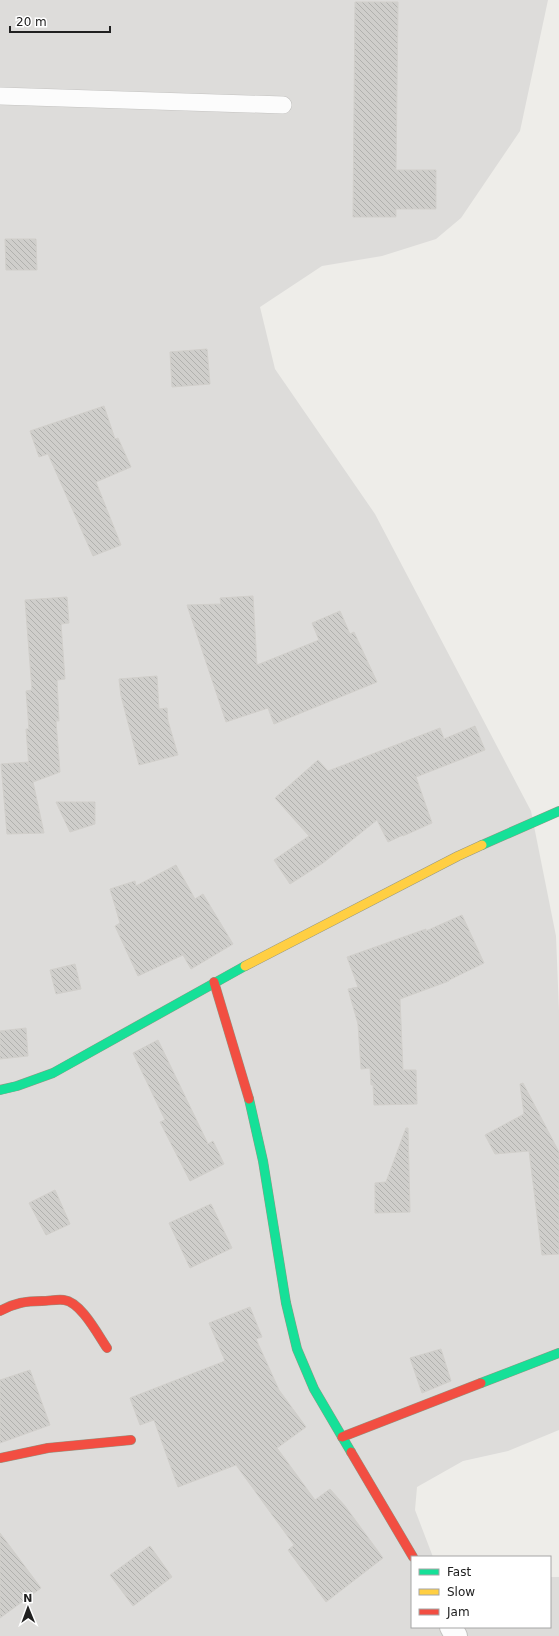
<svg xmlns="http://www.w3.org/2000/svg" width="559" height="1636" viewBox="0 0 559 1636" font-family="'DejaVu Sans',sans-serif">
	<defs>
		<pattern id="building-back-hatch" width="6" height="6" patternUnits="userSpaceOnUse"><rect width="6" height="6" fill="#cfcecb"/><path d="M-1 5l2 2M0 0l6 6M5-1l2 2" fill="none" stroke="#b1b1ae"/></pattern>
	</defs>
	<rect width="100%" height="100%" fill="#eeede9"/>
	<polygon fill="#dddcda" points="0,0 548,0 520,131 461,218 436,239 382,256 322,266 260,307 275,369 375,514 531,811 556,936 559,1011 559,1430 508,1451 463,1461 417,1487 415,1510 433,1557 412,1557 412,1627 550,1627 550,1577 559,1577 559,1636 0,1636"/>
	<g fill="url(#building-back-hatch)" stroke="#d1cfcb">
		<polygon points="355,2 398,2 396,170 436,170 436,209 396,209 396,217 353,217"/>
		<polygon points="5,239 36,239 37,270 6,270"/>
		<polygon points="207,349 210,384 172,387 170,352"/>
		<polygon points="104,406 115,439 118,438 131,467 96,482 121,545 93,556 48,454 39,457 30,431"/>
		<polygon points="253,596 257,665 319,640 312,623 340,611 350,634 354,632 377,682 274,724 268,708 226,722 187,605 221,604 220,598"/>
		<polygon points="67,597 69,623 61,624 65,679 57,680 59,721 56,721 60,772 33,782 44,833 7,834 1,764 28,762 29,767 26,729 29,729 26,691 32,690 25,600"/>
		<polygon points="157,676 159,709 167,708 168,721 178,755 139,765 121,696 119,679"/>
		<polygon points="475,726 485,750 416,777 432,823 403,836 403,835 388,842 377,820 323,863 290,884 274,860 309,836 275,798 318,760 328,771 440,728 444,739"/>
		<polygon points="56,802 95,802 95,824 70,832"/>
		<polygon points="176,865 195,899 203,894 233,944 191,969 183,955 138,976 115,926 120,923 110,889 135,881 136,886"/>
		<polygon points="462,915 484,963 449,980 449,981 400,999 403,1070 416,1070 417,1104 374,1105 373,1085 371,1085 370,1068 361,1069 358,1024 348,989 358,987 347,957 426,929 426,931"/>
		<polygon points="75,964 81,989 56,994 50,970"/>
		<polygon points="26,1028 28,1056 0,1059 0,1031"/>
		<polygon points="158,1040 208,1144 213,1141 224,1164 190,1181 160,1122 165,1120 133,1053"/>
		<polygon points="523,1083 559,1152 559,1254 542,1255 529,1151 495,1154 485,1135 524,1114 520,1084"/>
		<polygon points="406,1128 408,1128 410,1212 375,1213 375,1183 386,1182"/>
		<polygon points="55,1190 70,1224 46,1235 29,1203"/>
		<polygon points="211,1204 232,1248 190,1268 169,1223"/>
		<polygon points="250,1307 262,1337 256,1339 279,1390 306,1427 277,1448 315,1500 330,1489 345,1506 383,1558 326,1602 288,1550 294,1545 236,1465 178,1487 154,1420 140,1425 130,1398 225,1361 209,1323"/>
		<polygon points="441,1349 451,1381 422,1393 410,1358"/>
		<polygon points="30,1370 50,1425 0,1443 0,1380"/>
		<polygon points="0,1533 41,1588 0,1618"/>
		<polygon points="150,1546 172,1577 133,1606 110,1575"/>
	</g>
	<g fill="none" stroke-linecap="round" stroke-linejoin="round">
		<g stroke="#c4c3c1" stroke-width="18">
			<polyline id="lane" points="0,96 283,105"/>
		</g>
		<g stroke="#c4c3c1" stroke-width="24">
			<polyline id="street" points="451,1627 456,1636"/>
		</g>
		<g stroke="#939683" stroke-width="10">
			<g id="fast">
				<polyline points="482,845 559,811"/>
				<polyline points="0,1090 17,1086 53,1073 245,966"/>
				<polyline points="249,1099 263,1161 286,1303 297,1349 314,1389 351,1452"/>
				<polyline points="481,1383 559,1353"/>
			</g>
		</g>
		<g stroke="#939683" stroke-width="10">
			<polyline id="slow" points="245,966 458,856 482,845"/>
		</g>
		<g stroke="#939683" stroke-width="10">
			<g id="jam">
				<polyline points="214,982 249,1099"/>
				<path d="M0,1311c14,-8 26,-10 42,-10 7,0 15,-2 22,-1 17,2 34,35 43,48"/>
				<polyline points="342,1437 481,1383"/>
				<polyline points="351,1452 413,1557"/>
				<polyline points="0,1458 48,1448 131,1440"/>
			</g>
		</g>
		<use href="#lane" stroke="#fcfcfc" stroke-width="17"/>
		<use href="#street" stroke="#fcfcfc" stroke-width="22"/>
		<use href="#fast" stroke="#16e098" stroke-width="9"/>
		<use href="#slow" stroke="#ffcf43" stroke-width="9"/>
		<use href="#jam" stroke="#f24e42" stroke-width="9"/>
	</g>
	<rect x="411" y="1556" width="140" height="72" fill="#ffffff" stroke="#a6a6a6"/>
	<rect x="419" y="1569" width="20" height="6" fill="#16e098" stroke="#a6a6a6"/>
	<text x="447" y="1576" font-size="12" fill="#202020">Fast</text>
	<rect x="419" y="1589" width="20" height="6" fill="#ffcf43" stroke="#a6a6a6"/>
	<text x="447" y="1596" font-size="12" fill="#202020">Slow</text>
	<rect x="419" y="1609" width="20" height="6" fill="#f24e42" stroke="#a6a6a6"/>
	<text x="447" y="1616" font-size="12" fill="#202020">Jam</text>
	<g transform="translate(28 1608) rotate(359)" stroke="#ffffff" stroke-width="3" paint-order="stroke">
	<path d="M0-3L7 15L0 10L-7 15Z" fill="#202020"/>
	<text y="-6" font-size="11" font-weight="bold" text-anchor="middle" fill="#202020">N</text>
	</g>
	<path d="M10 26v6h100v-6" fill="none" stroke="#202020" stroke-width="2"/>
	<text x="16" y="26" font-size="12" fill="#202020" stroke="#ffffff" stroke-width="3" paint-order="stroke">20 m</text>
</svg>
